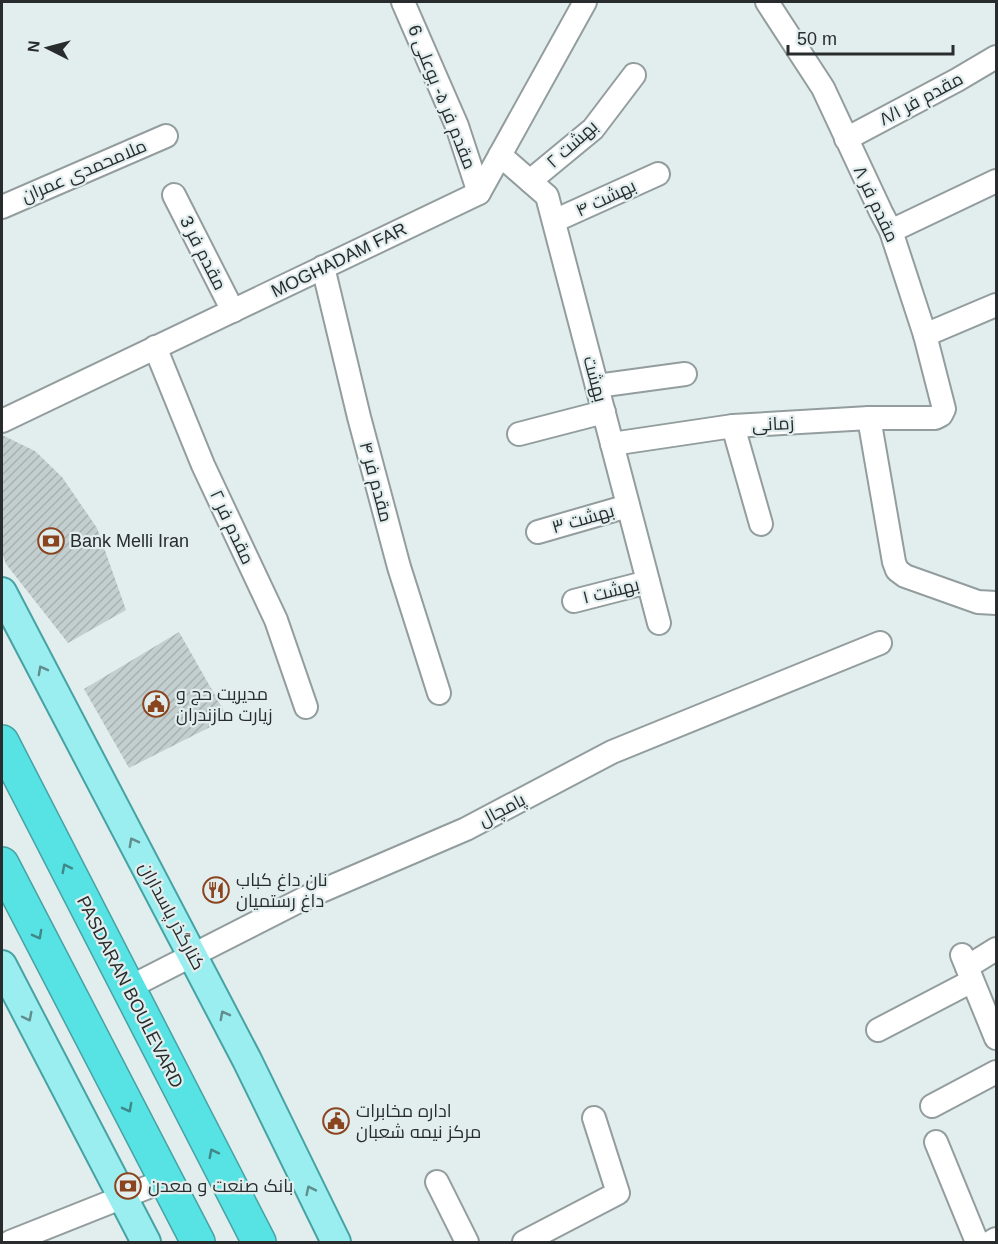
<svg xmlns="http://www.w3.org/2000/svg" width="998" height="1244" viewBox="0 0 998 1244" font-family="Arial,Cairo,sans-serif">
	<defs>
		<pattern id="building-hatch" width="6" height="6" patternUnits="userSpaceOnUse" patternTransform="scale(1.5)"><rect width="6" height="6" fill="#c3cece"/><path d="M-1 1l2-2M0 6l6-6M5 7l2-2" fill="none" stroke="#a8b1b1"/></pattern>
	</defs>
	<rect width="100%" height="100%" fill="#e2eeee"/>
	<g fill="url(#building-hatch)">
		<polygon points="2,435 35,451 62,477 97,528 126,610 68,643 6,564 2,553"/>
		<polygon points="179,632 228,718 129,768 84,689"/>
	</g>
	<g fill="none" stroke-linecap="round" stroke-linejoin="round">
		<g stroke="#939d9d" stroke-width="26">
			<g id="minor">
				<polyline points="403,2 457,126 479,193"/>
				<polyline points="846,139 957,80 996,57"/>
				<polyline points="500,155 547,196 659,623"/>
				<polyline points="530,181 593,129 634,75"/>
				<polyline points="174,195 233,311"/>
				<polyline points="2,207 166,136"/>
				<polyline points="554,221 658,174"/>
				<polyline points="891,231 996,181"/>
				<polyline points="323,267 359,417 399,567 439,693"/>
				<polyline points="925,335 996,305"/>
				<polyline points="155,347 203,465 276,620 306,707"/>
				<polyline points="597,386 685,374"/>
				<polyline points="869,418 894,562 897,570 905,576 978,602 996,603"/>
				<polyline points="2,421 479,193 585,2"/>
				<polyline points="733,426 761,524"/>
				<polyline points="519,434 604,412"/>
				<polyline points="612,444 733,426 869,418 935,418 941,415 944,409 925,335 891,231 881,212 823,88 767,2"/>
				<polyline points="538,532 628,506"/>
				<polyline points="574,601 648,582"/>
				<polyline points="962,955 996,1038"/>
				<polyline points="967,967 996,949"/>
				<polyline points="128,988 305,898 466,829 612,752 880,643"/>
				<polyline points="878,1030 972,981"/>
				<polyline points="932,1106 996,1072"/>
				<polyline points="936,1142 977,1242"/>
				<polyline points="437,1182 467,1242"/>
				<polyline points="10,1242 166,1180"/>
				<polyline points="524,1242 618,1193 594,1118"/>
				<polyline points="991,1242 996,1239"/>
			</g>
		</g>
		<g stroke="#47a2a4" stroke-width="32">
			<g id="major">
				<polyline points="2,592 247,1060 336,1242"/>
				<polyline points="2,965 146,1242"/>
			</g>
		</g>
		<g stroke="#47a2a4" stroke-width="36">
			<g id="highway">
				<polyline points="2,742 259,1242"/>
				<polyline points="2,864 198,1242"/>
			</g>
		</g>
		<use href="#minor" stroke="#fff" stroke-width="22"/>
		<use href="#major" stroke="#9aeeef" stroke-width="28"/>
		<use href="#highway" stroke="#57e2e4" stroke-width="33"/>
	</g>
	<defs><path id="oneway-chevron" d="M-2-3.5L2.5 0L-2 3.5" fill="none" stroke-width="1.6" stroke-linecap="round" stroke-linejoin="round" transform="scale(1.5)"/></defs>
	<g stroke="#618d8e">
		<use href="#oneway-chevron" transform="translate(42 670) rotate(-118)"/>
		<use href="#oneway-chevron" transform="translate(133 842) rotate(-118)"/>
		<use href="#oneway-chevron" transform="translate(224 1015) rotate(-118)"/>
		<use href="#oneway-chevron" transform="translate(28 1017) rotate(63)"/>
		<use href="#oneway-chevron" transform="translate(310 1190) rotate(-116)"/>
	</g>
	<g stroke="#408788">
		<use href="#oneway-chevron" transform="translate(66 868) rotate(-117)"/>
		<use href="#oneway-chevron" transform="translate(38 935) rotate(62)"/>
		<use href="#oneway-chevron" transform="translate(128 1108) rotate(62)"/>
		<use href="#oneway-chevron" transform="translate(213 1153) rotate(-117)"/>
	</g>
	<defs>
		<g id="bank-ring" transform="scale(1.35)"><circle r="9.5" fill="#e2eeee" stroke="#8a441e" stroke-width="1.5"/><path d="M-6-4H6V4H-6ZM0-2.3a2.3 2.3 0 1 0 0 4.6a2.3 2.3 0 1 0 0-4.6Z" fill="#8a441e"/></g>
		<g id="civic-ring" transform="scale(1.35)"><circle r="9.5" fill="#e2eeee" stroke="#8a441e" stroke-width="1.5"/><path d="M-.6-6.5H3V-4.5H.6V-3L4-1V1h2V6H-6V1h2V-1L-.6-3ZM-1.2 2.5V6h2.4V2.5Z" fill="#8a441e"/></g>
		<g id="restaurant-ring" transform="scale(1.35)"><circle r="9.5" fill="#e2eeee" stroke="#8a441e" stroke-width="1.5"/><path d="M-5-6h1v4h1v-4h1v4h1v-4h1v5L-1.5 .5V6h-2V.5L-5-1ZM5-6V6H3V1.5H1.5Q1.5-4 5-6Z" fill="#8a441e"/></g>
	</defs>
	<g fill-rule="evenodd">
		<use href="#bank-ring" x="51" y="541"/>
		<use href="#civic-ring" x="156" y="704"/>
		<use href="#restaurant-ring" x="216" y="890"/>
		<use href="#civic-ring" x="336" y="1121"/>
		<use href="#bank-ring" x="128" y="1186"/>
	</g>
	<g text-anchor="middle" stroke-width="4.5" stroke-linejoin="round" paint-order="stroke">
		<g font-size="18" fill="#282c2c" stroke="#e2eeee">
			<text transform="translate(442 97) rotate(68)" y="6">مقدم فر ۵- بوعلی 6</text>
			<text transform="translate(921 99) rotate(-28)" y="6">مقدم فر ۸/۱</text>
			<text transform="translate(572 144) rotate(-42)" y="6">بهشت ۲</text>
			<text transform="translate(84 171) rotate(-23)" y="6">ملامحمدی عمران</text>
			<text transform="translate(606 198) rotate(-25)" y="6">بهشت ۴</text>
			<text transform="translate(876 204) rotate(65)" y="6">مقدم فر ۸</text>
			<text transform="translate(203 253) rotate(63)" y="6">مقدم فر 3</text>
			<text transform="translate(339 260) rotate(-26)" y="6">MOGHADAM FAR</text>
			<text transform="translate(595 379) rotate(75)" y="6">بهشت</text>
			<text transform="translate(773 424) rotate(-3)" y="6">زمانی</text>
			<text transform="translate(376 482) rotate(75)" y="6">مقدم فر ۴</text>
			<text transform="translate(583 519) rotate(-16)" y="6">بهشت ۳</text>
			<text transform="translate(232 527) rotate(65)" y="6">مقدم فر ۲</text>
			<text transform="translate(611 591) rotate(-14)" y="6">بهشت ۱</text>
			<text transform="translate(502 810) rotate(-28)" y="6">پامچال</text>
			<text transform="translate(172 916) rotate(62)" y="6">کنارگذر پاسداران</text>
			<text transform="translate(130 992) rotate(63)" y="6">PASDARAN BOULEVARD</text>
		</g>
		<g font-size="18" fill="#282c2c" stroke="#e2eeee" text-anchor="start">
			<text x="70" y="547">Bank Melli Iran</text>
			<text x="176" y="700">مدیریت حج و<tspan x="176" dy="21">زیارت مازندران</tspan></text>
			<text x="236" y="886">نان داغ کباب<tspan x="236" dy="21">داغ رستمیان</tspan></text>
			<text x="356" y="1117">اداره مخابرات<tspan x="356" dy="21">مرکز نیمه شعبان</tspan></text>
			<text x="148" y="1192">بانک صنعت و معدن</text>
		</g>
	</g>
	<rect width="998" height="1244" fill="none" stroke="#282c2c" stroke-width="6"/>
	<g transform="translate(48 48) rotate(276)" stroke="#e2eeee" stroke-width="4.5" paint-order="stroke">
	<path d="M0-4.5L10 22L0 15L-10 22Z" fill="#282c2c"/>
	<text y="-9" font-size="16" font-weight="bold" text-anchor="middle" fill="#282c2c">N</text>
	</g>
	<path d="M788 45v9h165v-9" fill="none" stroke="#282c2c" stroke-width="3"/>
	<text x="797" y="45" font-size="18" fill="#282c2c" stroke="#e2eeee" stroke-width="4.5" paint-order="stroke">50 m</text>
</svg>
